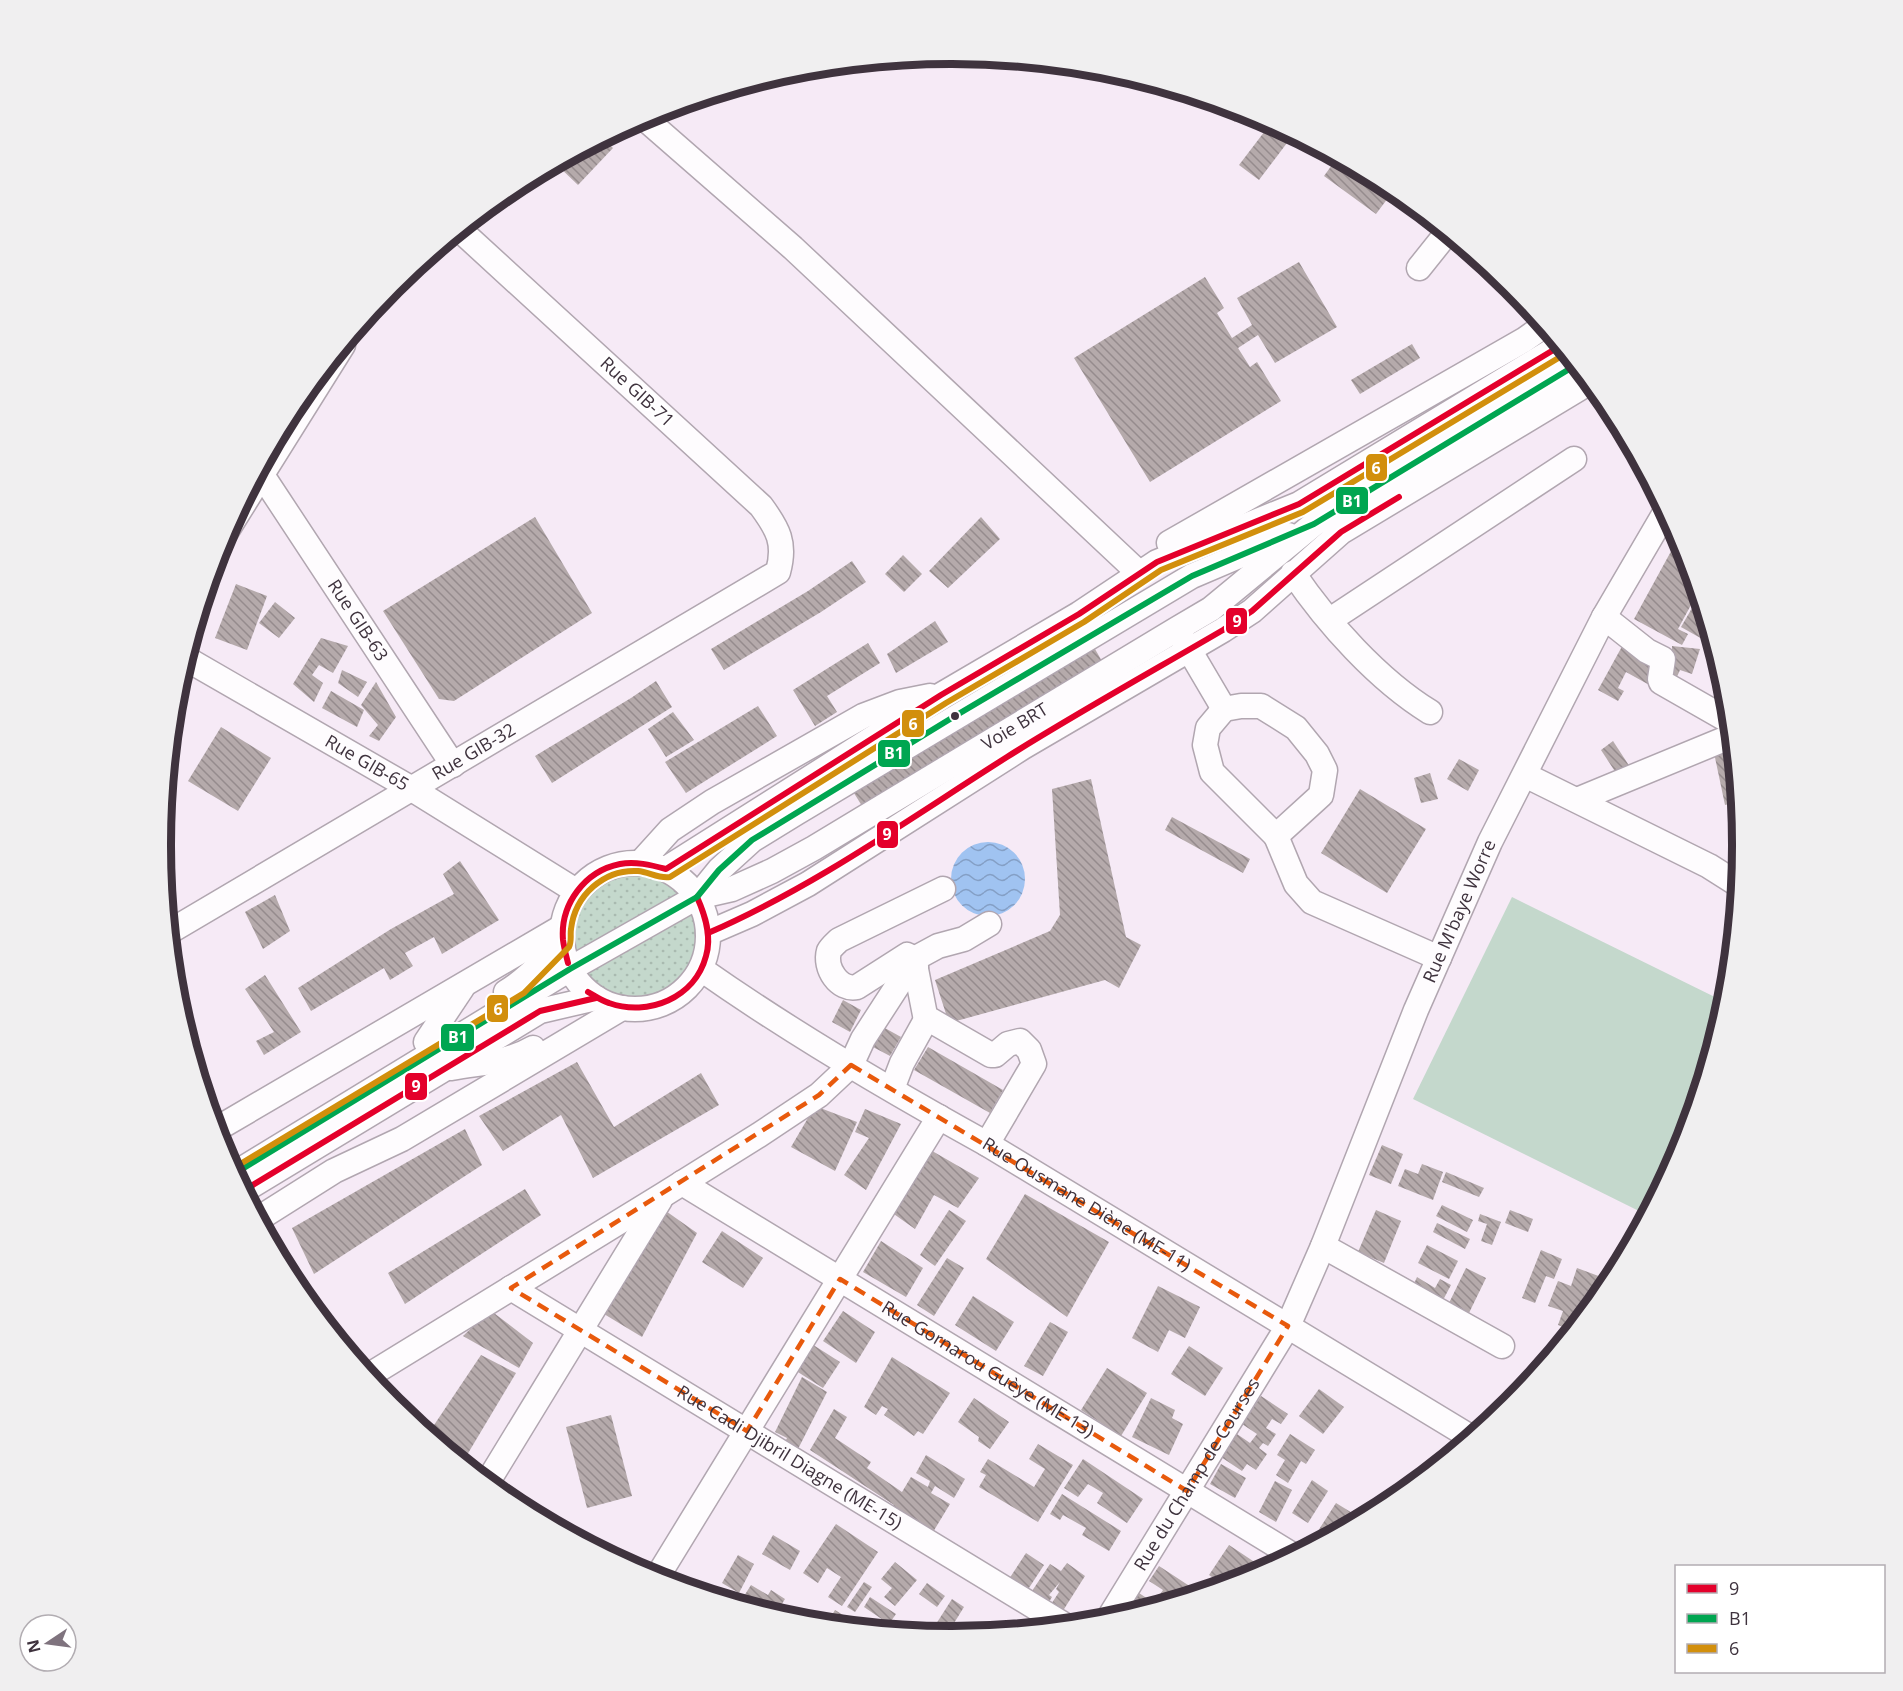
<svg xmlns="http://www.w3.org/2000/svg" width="1903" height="1691" viewBox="0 0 1903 1691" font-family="'Open Sans',sans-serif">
	<defs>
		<pattern id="park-dots" width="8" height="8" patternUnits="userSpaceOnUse" patternTransform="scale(1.5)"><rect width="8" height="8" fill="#c4d8cc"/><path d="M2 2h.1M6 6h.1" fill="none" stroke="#a9bab0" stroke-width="1.8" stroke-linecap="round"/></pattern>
		<pattern id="water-waves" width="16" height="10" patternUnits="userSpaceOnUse" patternTransform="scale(1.5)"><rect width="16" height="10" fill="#a0c3f1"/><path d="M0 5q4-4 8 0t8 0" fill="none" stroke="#849fc5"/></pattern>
		<pattern id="building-back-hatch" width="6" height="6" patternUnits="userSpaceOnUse" patternTransform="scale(1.5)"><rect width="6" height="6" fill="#b5aaab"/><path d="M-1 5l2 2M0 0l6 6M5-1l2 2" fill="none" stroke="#958b8d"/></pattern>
	</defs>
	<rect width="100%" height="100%" fill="#f6eaf6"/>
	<polygon fill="#c4d8cc" points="1512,897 1727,1003 1685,1140 1647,1215 1413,1099"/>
	<circle fill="url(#park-dots)" cx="633" cy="937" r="66"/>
	<circle fill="url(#water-waves)" cx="988" cy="879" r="37"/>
	<g fill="url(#building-back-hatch)">
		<polygon points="1220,104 1231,107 1244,111 1235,122 1217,108"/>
		<polygon points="1271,123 1293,135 1259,180 1239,165"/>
		<polygon points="603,139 613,148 578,185 556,164"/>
		<polygon points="1337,158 1394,190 1376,214 1324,176"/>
		<polygon points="1299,262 1337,327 1275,363 1258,335 1238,348 1250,367 1257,362 1281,401 1150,482 1074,358 1205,277 1224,308 1217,313 1232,338 1252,325 1237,298"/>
		<polygon points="1412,344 1420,358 1360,394 1351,380"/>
		<polygon points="535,517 592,613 454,701 439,699 383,611"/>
		<polygon points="981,517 1000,539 948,588 929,571"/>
		<polygon points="1675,544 1685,549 1698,592 1678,629 1688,634 1682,645 1634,619"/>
		<polygon points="903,555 922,574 904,592 885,574"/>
		<polygon points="852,561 866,582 821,612 724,670 711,649 808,591"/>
		<polygon points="236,584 267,596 247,650 215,638"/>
		<polygon points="1699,596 1709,630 1704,640 1681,627"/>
		<polygon points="275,602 295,618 279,638 259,623"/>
		<polygon points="935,621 948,642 896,673 887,654"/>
		<polygon points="321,638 348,646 333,673 319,665 312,675 323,683 314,702 293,684"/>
		<polygon points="1625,641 1662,663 1653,687 1626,672 1618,688 1624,691 1618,701 1598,690"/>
		<polygon points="1091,642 1103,663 862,806 849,785"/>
		<polygon points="868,643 880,663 827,696 837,712 815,726 793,690"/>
		<polygon points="1672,646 1700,649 1692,674 1680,670 1676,679 1662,674 1672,656"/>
		<polygon points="342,670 367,682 358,697 338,683"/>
		<polygon points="656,681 672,707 552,783 535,756 631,698"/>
		<polygon points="376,682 396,717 379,741 369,736 378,725 361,705"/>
		<polygon points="331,691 364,710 357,727 322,708"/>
		<polygon points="758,706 777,736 686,793 665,762"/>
		<polygon points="673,712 694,740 666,757 648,729"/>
		<polygon points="221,727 271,758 238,811 188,781"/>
		<polygon points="1613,741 1630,767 1618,776 1601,750"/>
		<polygon points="1733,744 1739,802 1725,805 1713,748"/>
		<polygon points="1459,759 1479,770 1468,791 1447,779"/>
		<polygon points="1430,773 1438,799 1421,803 1414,778"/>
		<polygon points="1091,779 1126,937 1141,945 1119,988 1105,980 949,1023 935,980 1050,931 1060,915 1052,789"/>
		<polygon points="1360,789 1426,829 1387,893 1321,853"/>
		<polygon points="1172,817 1250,859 1243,873 1165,830"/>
		<polygon points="460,861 499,920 442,954 434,937 405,953 413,966 390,980 384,968 311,1011 298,988 391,929 454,894 443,874"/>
		<polygon points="275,895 290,931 263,949 245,912"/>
		<polygon points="265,975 301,1032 264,1055 256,1041 274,1032 245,989"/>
		<polygon points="843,1000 861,1010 850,1032 832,1022"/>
		<polygon points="883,1027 901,1037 890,1056 873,1047"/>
		<polygon points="928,1047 1003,1090 990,1113 914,1070"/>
		<polygon points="577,1062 614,1127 701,1073 719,1105 593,1178 561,1115 503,1151 479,1116"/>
		<polygon points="815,1106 857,1122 835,1171 791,1147"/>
		<polygon points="865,1109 901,1124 866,1190 844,1175 869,1138 855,1132"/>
		<polygon points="465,1129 482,1165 314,1274 292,1228"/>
		<polygon points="1382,1145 1403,1154 1391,1184 1369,1175"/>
		<polygon points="927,1148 979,1178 958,1208 934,1195 915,1229 891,1212"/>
		<polygon points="1422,1164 1443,1172 1433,1200 1398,1186 1405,1169 1418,1174"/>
		<polygon points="1446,1172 1484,1188 1479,1197 1442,1182"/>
		<polygon points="525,1189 541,1215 405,1304 388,1273"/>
		<polygon points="1025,1194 1109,1242 1067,1317 986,1259"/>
		<polygon points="1442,1205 1473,1220 1467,1232 1436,1216"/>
		<polygon points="663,1209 697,1233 642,1337 604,1314"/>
		<polygon points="949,1210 966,1221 935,1266 920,1255"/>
		<polygon points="1376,1210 1401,1221 1384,1263 1358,1252"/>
		<polygon points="1510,1210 1533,1219 1528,1232 1505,1223"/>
		<polygon points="1480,1214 1501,1222 1492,1245 1481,1241 1487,1224 1478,1221"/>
		<polygon points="1437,1223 1470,1239 1465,1249 1433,1232"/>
		<polygon points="722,1231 763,1258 743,1288 702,1262"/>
		<polygon points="881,1241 923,1268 906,1297 863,1272"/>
		<polygon points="1427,1245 1458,1261 1449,1279 1418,1263"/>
		<polygon points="1541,1250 1562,1259 1554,1279 1546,1276 1535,1303 1522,1298"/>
		<polygon points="947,1258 964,1268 934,1316 917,1305"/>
		<polygon points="1466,1268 1486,1278 1469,1313 1449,1303"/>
		<polygon points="1577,1268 1612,1281 1572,1330 1558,1325 1563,1311 1548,1306 1558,1281 1571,1286"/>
		<polygon points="1417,1277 1435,1288 1440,1279 1451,1285 1442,1302 1413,1286"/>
		<polygon points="1158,1286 1200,1307 1185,1338 1169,1330 1158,1352 1132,1338"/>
		<polygon points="973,1296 1014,1322 996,1351 955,1325"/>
		<polygon points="490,1310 533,1343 519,1368 463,1336"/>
		<polygon points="843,1311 875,1332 856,1363 823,1341"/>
		<polygon points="1050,1322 1068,1332 1043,1376 1024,1366"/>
		<polygon points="807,1341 840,1362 823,1388 790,1367"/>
		<polygon points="1189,1346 1223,1368 1205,1396 1171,1374"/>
		<polygon points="481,1355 516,1373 467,1455 430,1431"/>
		<polygon points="892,1357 950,1393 923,1434 918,1431 914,1436 884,1415 888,1409 882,1406 876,1415 864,1407"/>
		<polygon points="1107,1368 1147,1393 1121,1436 1081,1410"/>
		<polygon points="802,1377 827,1392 798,1449 785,1442 787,1438 775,1432"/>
		<polygon points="1319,1389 1344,1407 1323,1434 1299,1416"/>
		<polygon points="1261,1396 1288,1414 1281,1424 1272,1419 1266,1428 1276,1434 1268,1446 1263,1443 1259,1448 1267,1454 1256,1470 1247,1464 1242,1471 1221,1457 1237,1434 1250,1443 1257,1434 1242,1424"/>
		<polygon points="974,1398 1009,1422 990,1449 978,1441 979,1437 958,1422"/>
		<polygon points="1151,1398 1175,1410 1172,1418 1183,1424 1169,1455 1132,1437"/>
		<polygon points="834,1409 847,1417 835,1438 871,1462 867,1468 902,1492 911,1477 928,1487 930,1481 916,1473 926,1455 965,1479 954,1498 935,1486 931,1493 950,1504 930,1537 890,1512 894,1505 810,1450"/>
		<polygon points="611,1415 632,1496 587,1508 566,1427"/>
		<polygon points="1290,1434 1315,1450 1306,1464 1301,1461 1288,1483 1276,1475 1285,1460 1277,1455"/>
		<polygon points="1038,1444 1073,1465 1038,1522 979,1487 986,1475 980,1472 988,1459 1034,1487 1045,1469 1029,1459"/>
		<polygon points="1083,1459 1143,1499 1127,1523 1097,1503 1103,1493 1088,1484 1078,1497 1064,1488"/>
		<polygon points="1221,1464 1246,1478 1235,1498 1210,1484"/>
		<polygon points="1312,1480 1328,1491 1308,1523 1292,1513"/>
		<polygon points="1275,1481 1292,1490 1276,1522 1259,1512"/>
		<polygon points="1062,1494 1121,1531 1109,1551 1082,1535 1086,1528 1063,1515 1060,1520 1050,1514"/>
		<polygon points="1336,1503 1362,1519 1347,1527 1345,1526 1343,1529 1307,1548"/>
		<polygon points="836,1524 878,1552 842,1606 828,1597 841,1577 827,1568 818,1583 803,1573"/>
		<polygon points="773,1535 800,1551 790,1570 762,1554"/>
		<polygon points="1229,1545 1262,1567 1257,1575 1225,1586 1209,1575"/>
		<polygon points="1026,1553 1044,1565 1025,1594 1009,1579"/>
		<polygon points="738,1555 754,1564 739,1593 722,1583"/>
		<polygon points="895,1562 917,1580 895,1606 884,1597 892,1588 881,1579"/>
		<polygon points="1067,1563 1085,1576 1059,1617 1048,1609 1059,1592 1056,1589 1060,1582 1049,1595 1052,1597 1047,1605 1030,1594 1050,1564 1061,1571"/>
		<polygon points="1159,1566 1191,1587 1183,1598 1132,1614 1127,1611 1139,1593 1154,1603 1163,1590 1149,1581"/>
		<polygon points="864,1582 872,1587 855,1612 847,1607"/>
		<polygon points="927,1583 945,1596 937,1607 919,1594"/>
		<polygon points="751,1585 768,1595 771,1590 785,1599 775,1615 739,1604"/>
		<polygon points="870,1597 896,1614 889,1624 864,1607"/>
		<polygon points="952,1599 964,1607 946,1636 929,1635"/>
		<polygon points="835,1610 851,1620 847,1627 826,1625"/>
		<polygon points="856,1622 866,1629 852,1627"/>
		<polygon points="897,1624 914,1633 893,1631"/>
	</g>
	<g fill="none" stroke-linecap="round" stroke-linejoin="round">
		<g stroke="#b1a6b0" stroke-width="27">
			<g id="minor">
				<polyline points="643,117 793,248 1139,573"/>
				<polyline points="1419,268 1447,233"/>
				<path id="s1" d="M262,475l191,290"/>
				<polyline points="226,532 343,345"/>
				<polyline points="1169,543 1524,340 1544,326"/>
				<path d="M1293,573c34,50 85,107 137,139"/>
				<polyline points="1604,617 1647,651 1663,659 1660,679 1661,682 1731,722"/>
				<polyline points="1330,620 1574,459"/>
				<polyline points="1181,636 1224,709"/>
				<path id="s2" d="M185,658l227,131 164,102"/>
				<polygon points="1241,706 1261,706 1296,728 1317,754 1325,770 1321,795 1276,836 1212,772 1205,745 1208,728 1224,709"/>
				<polyline points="1525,775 1709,866 1739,885"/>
				<polyline points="1577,800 1732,736"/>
				<polyline points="1276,836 1296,884 1312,902 1439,958"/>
				<polyline points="641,862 670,830 712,802 863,716 900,702 930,696"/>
				<circle cx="635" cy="936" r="73"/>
				<polyline points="666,869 941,695 1079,614 1157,562 1299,504 1560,346"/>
				<polyline points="697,897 719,870 752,840 796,813 1192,576 1288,535"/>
				<path id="s3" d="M169,932l609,-360c8,-29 0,-43 -17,-66l-301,-276"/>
				<polyline points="708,933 752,914 808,884 1023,747 1223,630 1252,611 1341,532 1590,382"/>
				<path d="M914,959l-7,-4 -50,32c-18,4 -33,-19 -28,-36 2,-4 7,-8 10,-11l104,-51"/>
				<path id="s4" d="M701,969c91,64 188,121 286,175l485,294"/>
				<path d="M506,992c22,-13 38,-32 56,-50"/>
				<polyline points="426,1042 462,988"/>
				<path d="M451,1068c29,-6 55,-4 82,-20"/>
				<polyline points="892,1089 902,1063 927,1018"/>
				<polyline points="215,1130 562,927"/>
				<polyline points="987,1144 1034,1064 1029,1050 1020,1041 1008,1044 995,1055 991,1055 927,1018 925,1015 914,959 938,946 964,939 989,924"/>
				<path id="s5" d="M234,1174l336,-205 127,-72 35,-8 40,-18 42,-23 363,-219 34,-20 103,-85 262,-159"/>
				<path id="s6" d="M682,1183l612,373"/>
				<polyline points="243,1191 540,1011 596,998"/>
				<polyline points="258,1219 334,1171 402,1139 622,1008"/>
				<polyline points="1323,1246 1502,1346"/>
				<path id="s7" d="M511,1288l555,338"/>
				<polyline points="368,1376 663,1195 759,1135 819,1095 851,1065 863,1039 909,968 916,967"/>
				<polyline points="487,1483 660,1200"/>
				<polyline points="656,1579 939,1117"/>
				<path id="s8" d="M1107,1621l181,-295 35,-80 93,-236 74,-168 114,-225 62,-106"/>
			</g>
		</g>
		<use href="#minor" stroke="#fefcfe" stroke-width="24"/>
		<g stroke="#fff" stroke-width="10">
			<g id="bus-1">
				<path d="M708,933c106,-46 201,-114 299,-176 70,-44 144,-85 216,-127l29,-19 89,-79 58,-35"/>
				<path d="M568,963c-2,-8 -4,-15 -5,-23 -3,-36 22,-69 57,-76 15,-3 31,1 46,5l275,-174 138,-81 78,-52 142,-58 261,-158"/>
				<path d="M588,992c7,4 14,9 21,11 39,14 86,-5 97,-47 6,-20 -1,-41 -9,-59"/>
				<polyline points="243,1191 540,1011 596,998"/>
			</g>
		</g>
		<g stroke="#fff" stroke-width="10">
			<polyline id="bus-2" points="234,1174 570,969 697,897 719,870 752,840 955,716 1192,576 1314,524 1576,365"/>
		</g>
		<g stroke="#fff" stroke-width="10">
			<path id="bus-3" d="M232,1169l292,-176 45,-46c3,-6 1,-12 2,-18 4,-34 33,-60 67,-58 11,1 21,8 32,6l276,-174 138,-81 77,-52 142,-58 262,-158"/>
		</g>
		<use href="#bus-1" stroke="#e4002b" stroke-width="6"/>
		<use href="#bus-2" stroke="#00a651" stroke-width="6"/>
		<use href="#bus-3" stroke="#d28f0c" stroke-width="6"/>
	</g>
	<path fill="none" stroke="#e8590c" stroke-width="4.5" stroke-dasharray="12 8" stroke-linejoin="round" d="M851,1065l437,261 -101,165 -347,-212 -93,152 -236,-143 308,-193z"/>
	<circle fill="#3f333e" stroke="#fff" stroke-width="2" cx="955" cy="716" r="5"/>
	<g text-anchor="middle" stroke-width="6" stroke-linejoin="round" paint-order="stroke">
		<g font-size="18" fill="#3f333e" stroke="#fff">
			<text transform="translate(637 392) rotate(43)" y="6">Rue GIB-71</text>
			<text dy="6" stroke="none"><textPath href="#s1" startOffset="174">Rue GIB-63</textPath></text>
			<text dy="6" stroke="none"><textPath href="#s5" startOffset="902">Voie BRT</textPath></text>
			<text dy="6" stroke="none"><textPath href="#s3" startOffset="354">Rue GIB-32</textPath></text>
			<text dy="6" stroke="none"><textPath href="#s2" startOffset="210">Rue GIB-65</textPath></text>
			<text dy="6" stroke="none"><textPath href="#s8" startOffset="795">Rue M'baye Worre</textPath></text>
			<text dy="6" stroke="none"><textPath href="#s4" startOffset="452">Rue Ousmane Diène (ME-11)</textPath></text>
			<text dy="6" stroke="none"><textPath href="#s6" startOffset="358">Rue Gornarou Guèye (ME-13)</textPath></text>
			<text dy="6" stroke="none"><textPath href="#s7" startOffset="326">Rue Cadi Djibril Diagne (ME-15)</textPath></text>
			<text dy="6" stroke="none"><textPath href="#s8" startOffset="172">Rue du Champ de Courses</textPath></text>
		</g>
	</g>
	<path d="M0 0H1903V1691H0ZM951 64H952A780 780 0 0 1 1732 844V846A780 780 0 0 1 952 1626H951A780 780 0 0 1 171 846V844A780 780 0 0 1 951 64Z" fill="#f0eff0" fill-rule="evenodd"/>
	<path fill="none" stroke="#3f333e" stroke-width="8" d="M951 64H952A780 780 0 0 1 1732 844V846A780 780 0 0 1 952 1626H951A780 780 0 0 1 171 846V844A780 780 0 0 1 951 64Z"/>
	<g stroke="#fff" stroke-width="2">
		<rect x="1365" y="453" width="23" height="29" rx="6" fill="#d28f0c"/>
		<rect x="1335" y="486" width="34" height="29" rx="6" fill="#00a651"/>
		<rect x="1225" y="607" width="23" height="28" rx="6" fill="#e4002b"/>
		<rect x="901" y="709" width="24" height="29" rx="6" fill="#d28f0c"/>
		<rect x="877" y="739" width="34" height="29" rx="6" fill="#00a651"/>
		<rect x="876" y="820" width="23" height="29" rx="6" fill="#e4002b"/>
		<rect x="486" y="994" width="23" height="29" rx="6" fill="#d28f0c"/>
		<rect x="440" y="1023" width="35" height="29" rx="6" fill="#00a651"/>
		<rect x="404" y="1072" width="24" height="29" rx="6" fill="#e4002b"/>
	</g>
	<g font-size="16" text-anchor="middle" font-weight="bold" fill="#fff">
		<text x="1376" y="474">6</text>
		<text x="1352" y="507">B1</text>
		<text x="1237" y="627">9</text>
		<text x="913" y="730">6</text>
		<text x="894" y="759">B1</text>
		<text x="887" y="840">9</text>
		<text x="498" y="1015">6</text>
		<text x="458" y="1043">B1</text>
		<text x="416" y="1092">9</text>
	</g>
	<rect x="1675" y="1565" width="210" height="108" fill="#ffffff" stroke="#b2adb2" stroke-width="1.5"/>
	<rect x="1687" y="1584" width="30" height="9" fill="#e4002b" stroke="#b2adb2" stroke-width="1.5"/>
	<text x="1729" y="1595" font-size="18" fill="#3f333e">9</text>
	<rect x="1687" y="1614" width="30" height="9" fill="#00a651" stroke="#b2adb2" stroke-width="1.5"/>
	<text x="1729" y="1625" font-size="18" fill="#3f333e">B1</text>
	<rect x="1687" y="1644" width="30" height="9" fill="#d28f0c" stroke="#b2adb2" stroke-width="1.5"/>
	<text x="1729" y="1655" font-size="18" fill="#3f333e">6</text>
	<g transform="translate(48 1643) rotate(257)"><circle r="28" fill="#ffffff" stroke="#b2adb2" stroke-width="1.5"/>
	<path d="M0-4.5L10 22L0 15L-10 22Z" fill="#7f737e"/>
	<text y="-9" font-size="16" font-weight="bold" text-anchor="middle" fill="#3f333e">N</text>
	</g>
</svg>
